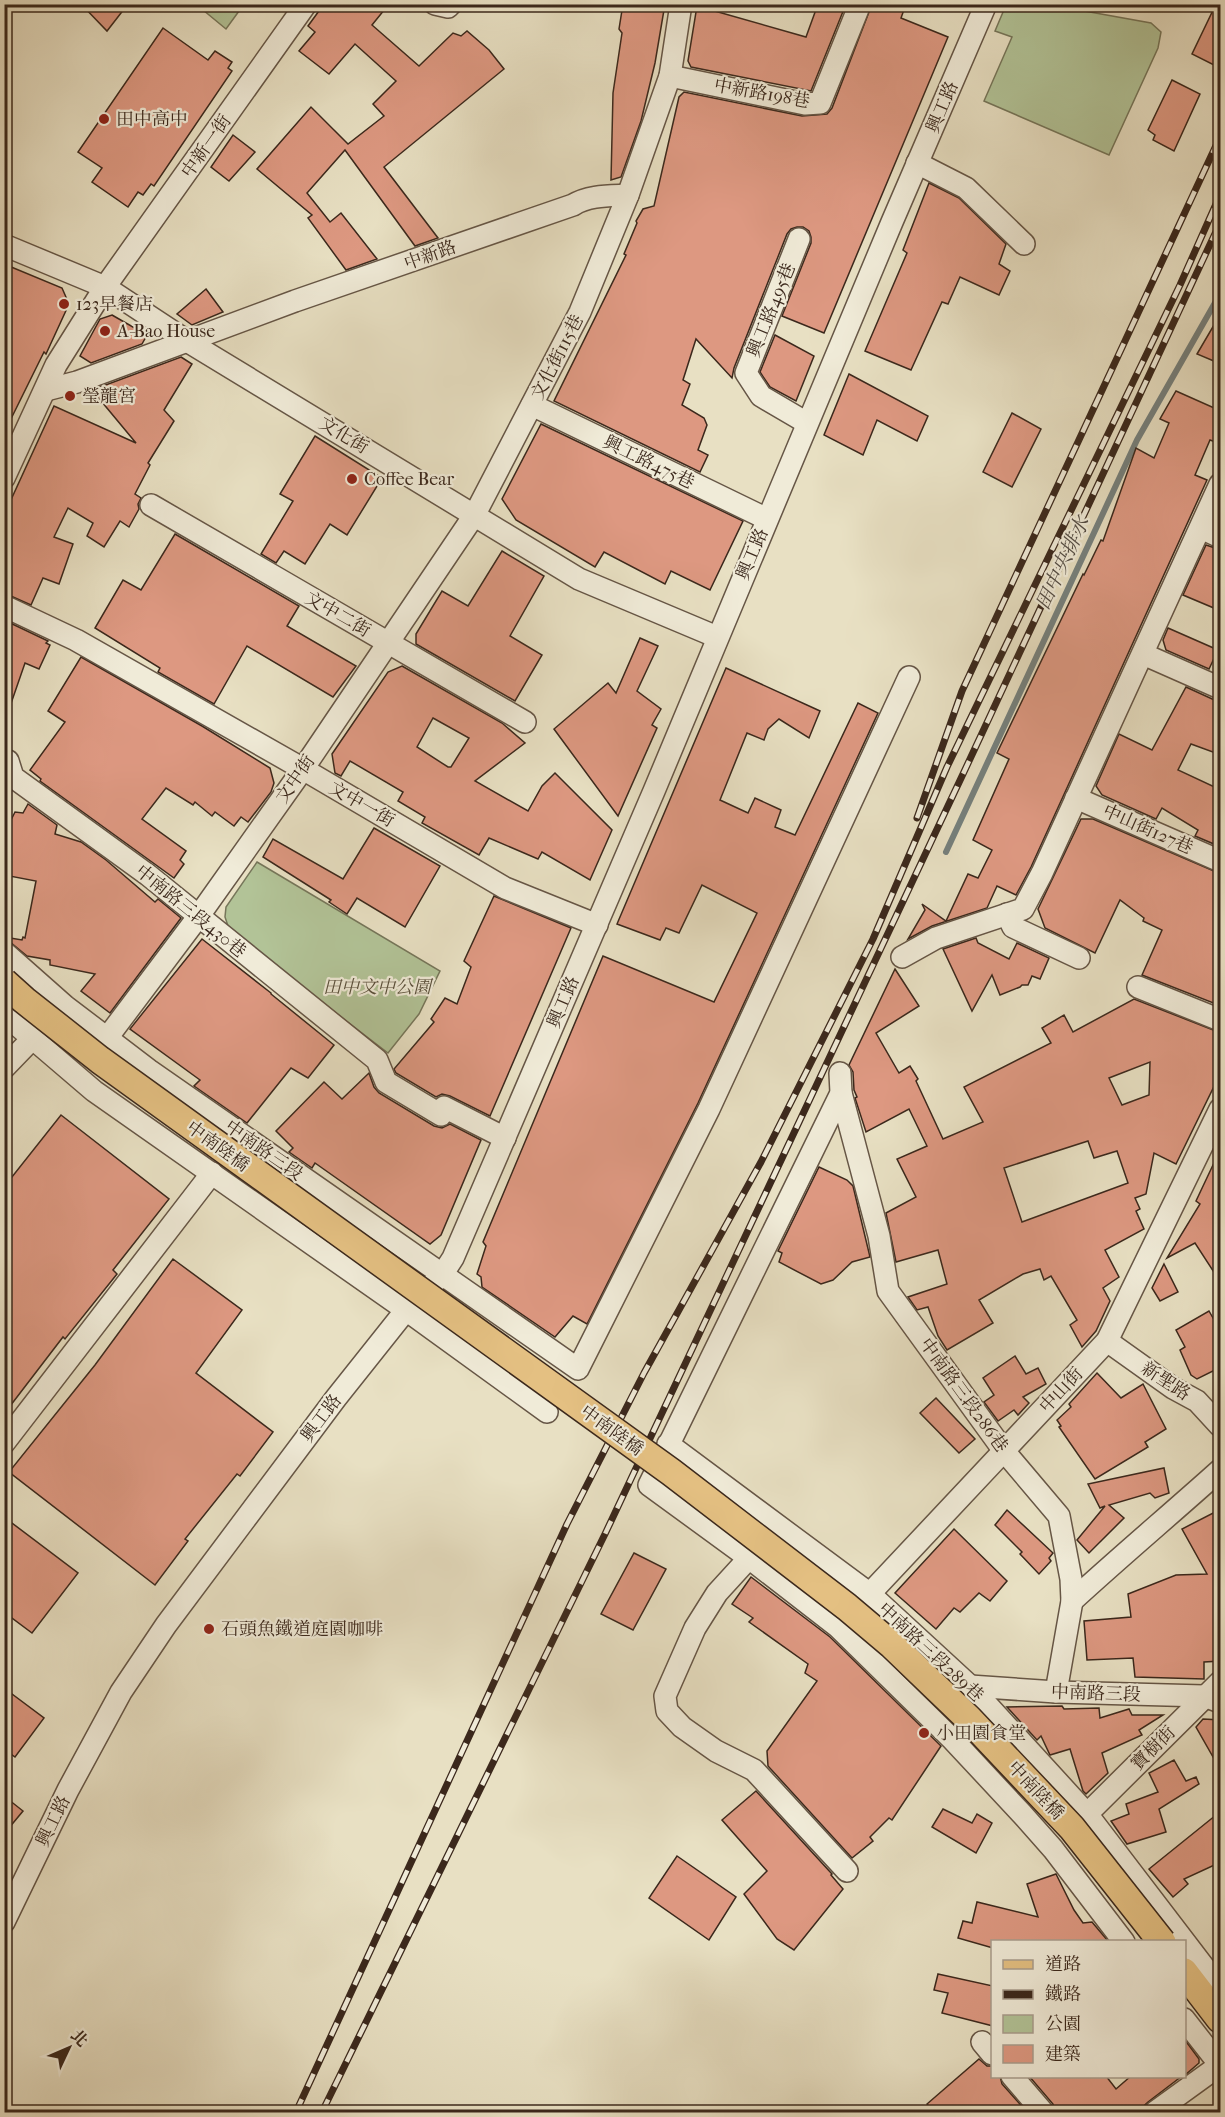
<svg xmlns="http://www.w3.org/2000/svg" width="1225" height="2117" viewBox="0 0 1225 2117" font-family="'IM FELL French Canon','Noto Serif TC',serif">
	<rect width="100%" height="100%" fill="#e8e0c3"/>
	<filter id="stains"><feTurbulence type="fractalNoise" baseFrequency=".00333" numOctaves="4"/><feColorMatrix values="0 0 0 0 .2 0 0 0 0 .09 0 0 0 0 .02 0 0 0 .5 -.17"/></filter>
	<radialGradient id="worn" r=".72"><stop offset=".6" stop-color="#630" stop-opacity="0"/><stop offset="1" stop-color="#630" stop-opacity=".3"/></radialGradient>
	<g fill="#b2c397" stroke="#76765a" stroke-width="1.5">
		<polygon points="197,5 232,5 239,11 226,29"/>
		<polygon points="1006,5 1051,5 1151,23 1161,32 1158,48 1109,155 984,101 1012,37 995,31"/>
		<polygon points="257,862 440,971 419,1014 388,1053 230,932 225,917 226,907"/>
	</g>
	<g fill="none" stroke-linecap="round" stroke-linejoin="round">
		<polyline stroke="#75807d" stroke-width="6" points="946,852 1137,440 1220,294"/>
	</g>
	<g fill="#dd9881" stroke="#3b281c" stroke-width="1.5" fill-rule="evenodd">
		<polygon points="81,4 128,4 107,31"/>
		<polygon points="324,4 389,4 372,25 419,66 453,33 461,36 467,31 489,50 504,69 384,167 438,238 415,246 345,150 307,193 330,222 341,213 377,259 346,270 308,218 312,215 257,169 311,107 348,144 384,116 373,104 396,81 355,44 329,74 299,51 315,32 308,26"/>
		<polygon points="623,4 665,4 655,63 641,121 621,177 611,180 613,93 622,33 619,29"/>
		<polygon points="818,4 846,4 811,91 691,67 688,61 697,6 806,37"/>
		<polygon points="872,4 906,4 901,18 948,37 824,333 782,316 811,243 811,237 809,231 803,227 797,227 791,229 787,234 734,368 732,378 696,339 683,380 690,384 682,405 704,418 707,425 698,450 708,455 700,472 554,401 626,255 624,254 637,223 636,221 643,209 654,206 679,97 684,92 802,116 827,114 832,108"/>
		<polygon points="1216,4 1221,4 1221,52 1214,65 1192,54"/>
		<polygon points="163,28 208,60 215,51 232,62 228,68 232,71 154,186 151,184 143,195 138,192 128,207 92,182 102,168 78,152"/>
		<polygon points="1172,80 1200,94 1174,151 1153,140 1155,135 1148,130"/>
		<polygon points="233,135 255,152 229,181 211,167"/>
		<polygon points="929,183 959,198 1006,244 999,264 1010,271 999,295 960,277 948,304 942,302 911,370 865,351 907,253 903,250"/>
		<polygon points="4,264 62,288 69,304 46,354 44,352 4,433"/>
		<polygon points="206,289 223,312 192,325 177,314"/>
		<polygon points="1221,313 1221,364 1197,354"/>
		<polygon points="112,315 147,335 142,344 91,363 80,356 100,319"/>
		<polygon points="775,335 814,356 796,401 770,387 760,372"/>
		<polygon points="181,357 192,364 164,410 174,421 148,463 150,465 135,494 141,498 138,504 139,509 129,527 120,521 104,547 87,536 93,523 68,508 54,537 73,544 59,584 43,578 31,605 4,593 4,515 54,406 136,443 92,390"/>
		<polygon points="849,374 928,416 917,441 877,420 863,455 824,435"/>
		<polygon points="1176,391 1221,411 1221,444 1210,440 1195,475 1207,480 1031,867 1016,895 997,886 987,908 932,926 908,939 925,910 922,904 946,921 968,874 978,878 992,850 973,840 1009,759 997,753 1083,574 1084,575 1101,540 1103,541 1136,448 1154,458 1169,423 1160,419"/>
		<polygon points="1012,413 1041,429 1012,487 983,472"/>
		<polygon points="541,424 743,521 710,590 671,571 665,584 604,552 595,567 516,520 502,499"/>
		<polygon points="315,436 382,478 347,535 330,524 305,564 284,551 276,563 261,554 293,501 280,494"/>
		<polygon points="175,534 299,606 287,626 356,666 333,697 247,646 214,704 158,672 160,668 95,628 123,580 141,590"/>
		<polygon points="1206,545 1221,550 1221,611 1183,595"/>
		<polygon points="502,551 544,576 510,636 542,655 515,701 416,644 416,634 442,591 468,606"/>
		<polygon points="4,620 48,641 46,643 50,645 39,669 25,663 7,715 4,715"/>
		<polygon points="1168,628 1218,650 1209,669 1166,650 1163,640"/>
		<polygon points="640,638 658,646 637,691 661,709 652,725 657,728 618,816 554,729 608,683 616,693"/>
		<polygon points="81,657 202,726 270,768 274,783 271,792 248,822 241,817 234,826 215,812 212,816 195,802 193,805 166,788 142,819 186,851 180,860 184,864 174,878 40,781 41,779 30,770 65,722 48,711"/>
		<path d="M402,666l100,57 23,20 -50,38 53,30 14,-25 13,-13 57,57 -22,50 -48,-28 -4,7 -49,-21 -10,17 -57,-32 3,-6 -27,-16 5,-9 -53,-31 -9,15 -6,-3 -3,-19 56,-82zM433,718l36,20 -18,29h-3l-31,-20z"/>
		<polygon points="726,668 820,711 809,738 779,719 768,729 764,740 747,733 720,800 748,813 755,798 781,810 775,827 795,835 858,703 878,713 698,1103 587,1324 573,1316 555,1337 482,1287 481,1277 477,1274 486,1246 483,1242 603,956 714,1002 757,913 702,885 679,933 666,928 660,940 617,924"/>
		<polygon points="1186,687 1221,703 1221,755 1191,744 1178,770 1221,790 1221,847 1195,836 1198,830 1162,808 1156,819 1102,795 1096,786 1119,734 1152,750"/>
		<polygon points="28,804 57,825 55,834 81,842 106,860 155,902 158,899 181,918 110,1013 81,991 95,974 50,965 50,960 27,956 4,937 22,940 23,937 25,938 36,881 4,875 4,819 11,820 15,812 23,813"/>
		<polygon points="1081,819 1093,819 1221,874 1221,1006 1142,975 1162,930 1143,921 1144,918 1120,900 1095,953 1045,928 1038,909"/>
		<polygon points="374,828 440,866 405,927 357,898 347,914 329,902 331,900 263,857 273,839 343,879"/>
		<polygon points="494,896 571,928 490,1116 450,1096 442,1094 436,1097 396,1073 394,1069 434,1022 431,1019 445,998 457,1004 471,967 464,961"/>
		<polygon points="976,938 978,943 1009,959 1017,943 1049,958 1040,979 1032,976 1028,985 1022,985 1020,987 1000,995 992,975 972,1011 943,949"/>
		<polygon points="202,939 271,993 271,994 334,1045 308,1078 291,1068 247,1123 194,1086 200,1080 130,1029"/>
		<path d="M895,969l24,37 -43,27 23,40 11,-7 8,13 -2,2 27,58 40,-17 -19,-35 87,-44 -9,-15 22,-13 9,17 61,-33 87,34v39l-45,92 -22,-11 -8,41 -11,4 5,11 -4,2 8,18 -39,21 14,27 -16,11 7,13 -14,30 -14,16 -12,-22 7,-5 -26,-44 -7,4 -4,-11 -17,5 -44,26 14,23 -46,27 -9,-14 -10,-29 -11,3 -9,-13 39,-13 -9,-34 -42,12 -10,-49 30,-16 -19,-38 30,-13 -18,-37 -43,23 -11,-34 2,-1 -3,-7 -1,-18 -4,-7zM1150,1062l-1,33 -27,10 -13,-27zM1088,1141l6,17 23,-7 11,32 -106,39 -18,-54z"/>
		<polygon points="369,1073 374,1087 379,1093 434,1126 442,1128 450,1124 481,1140 441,1235 430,1244 315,1163 312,1168 289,1152 293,1148 276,1131 324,1082 342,1099"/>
		<polygon points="61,1115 169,1199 113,1270 117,1274 65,1339 63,1337 4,1414 4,1187"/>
		<polygon points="1221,1148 1221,1283 1195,1243 1167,1258 1200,1204 1196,1201"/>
		<polygon points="819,1167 847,1180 853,1186 870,1257 852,1262 833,1280 821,1284 779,1262 782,1253 778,1251"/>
		<polygon points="173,1259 242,1310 196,1373 273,1432 240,1476 237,1474 185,1539 188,1541 155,1585 9,1472 95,1365"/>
		<polygon points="1164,1264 1178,1292 1160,1301 1152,1288"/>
		<polygon points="1209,1311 1221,1332 1221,1367 1197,1379 1191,1375 1180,1350 1185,1347 1176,1330"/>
		<polygon points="1015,1356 1026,1374 1038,1368 1046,1384 1023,1397 1029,1403 1018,1415 1014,1410 998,1421 984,1402 994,1395 983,1378"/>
		<polygon points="1097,1373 1121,1398 1143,1384 1166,1429 1145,1442 1148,1447 1095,1479 1059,1427 1061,1426 1057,1420 1071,1407 1069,1404"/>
		<polygon points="936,1398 975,1439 959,1453 920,1413"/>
		<polygon points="1164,1468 1169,1493 1155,1498 1150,1493 1109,1505 1124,1518 1089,1553 1077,1540 1105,1506 1100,1508 1088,1484"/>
		<polygon points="1221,1509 1221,1599 1217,1600 1221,1661 1204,1662 1204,1679 1135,1677 1133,1658 1087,1660 1084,1621 1131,1617 1128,1594 1176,1575 1207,1574 1182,1529"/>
		<polygon points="1007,1510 1053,1553 1049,1558 1051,1561 1039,1574 1020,1554 1022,1552 995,1525"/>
		<polygon points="4,1517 78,1573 32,1633 4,1612"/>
		<polygon points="954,1529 1007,1581 990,1601 979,1593 960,1612 954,1608 936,1629 895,1593"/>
		<polygon points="634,1553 666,1569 633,1630 601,1614"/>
		<polygon points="751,1577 830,1637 941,1746 892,1820 889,1818 870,1837 873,1841 852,1858 768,1766 767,1751 817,1681 805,1673 808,1664 749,1622 753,1618 732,1604"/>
		<polygon points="4,1688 44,1718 15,1757 4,1749"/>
		<polygon points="1062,1706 1064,1709 1099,1708 1100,1718 1129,1709 1132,1715 1163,1715 1139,1730 1142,1735 1102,1753 1108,1773 1086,1794 1083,1791 1070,1749 1050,1755 1041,1736 1037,1740 1007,1707"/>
		<polygon points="1203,1719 1221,1720 1221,1771 1196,1727"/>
		<polygon points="1174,1760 1186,1781 1196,1777 1199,1784 1159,1809 1166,1832 1127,1844 1111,1821 1129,1814 1126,1804 1158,1792 1149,1773"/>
		<polygon points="756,1791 832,1874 831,1875 843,1889 794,1950 777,1939 744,1894 767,1871 722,1820"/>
		<polygon points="4,1796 23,1811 4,1834"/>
		<polygon points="943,1809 972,1823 977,1814 992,1823 976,1853 932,1827"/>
		<polygon points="1221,1811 1221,1862 1184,1879 1188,1884 1173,1897 1149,1869"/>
		<polygon points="677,1856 736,1897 709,1940 649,1898"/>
		<polygon points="1056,1874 1074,1910 1083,1923 1092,1922 1108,1941 993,1941 993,1948 958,1938 963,1921 972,1923 977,1902 1038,1917 1027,1884"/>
		<polygon points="938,1974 993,1986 993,2026 942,2013 948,1993 934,1990"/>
		<polygon points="1185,2040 1199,2059 1199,2063 1185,2075"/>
		<polygon points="979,2059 987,2066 993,2066 993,2076 1000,2076 1002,2084 1027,2112 934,2112 927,2104"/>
		<polygon points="1029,2076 1106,2076 1116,2089 1131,2076 1182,2076 1148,2102 1137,2112 1055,2112 1053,2104"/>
	</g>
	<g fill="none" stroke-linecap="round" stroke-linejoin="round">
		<g stroke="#665646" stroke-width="24">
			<g id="minor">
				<polyline points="435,4 448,7 451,4"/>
				<polyline points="670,76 805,104 820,103 860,4"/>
				<polyline points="917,163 966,188 1024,244"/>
				<polyline points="799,239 746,373 761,396 807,423"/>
				<polyline points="4,245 105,287 187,341 579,579 717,637"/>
				<path d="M46,390l31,-8 218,-81 278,-96c16,-10 37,-9 55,-10"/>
				<polyline points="532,405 767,519"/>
				<polyline points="4,478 56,365 105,287 306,4"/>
				<polyline points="151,505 525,722"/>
				<polyline points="1201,528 1220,537"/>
				<polyline points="4,606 76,640 303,769 505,888 597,925"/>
				<polyline points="1143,654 1220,688"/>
				<polyline points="8,761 13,777 148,875 377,1060 386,1082 441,1115 444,1107 505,1138"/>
				<polyline points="1076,798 1220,861"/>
				<polyline points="1007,914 1013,927 1079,958"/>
				<polyline points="4,952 65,1006 149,1070 578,1369 709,1109 909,677"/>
				<polyline points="902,957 936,938 1023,909 1042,873 1220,484"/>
				<polyline points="1138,987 1220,1020"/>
				<polyline points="4,1014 94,1091 406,1310 547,1412"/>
				<polyline points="107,1038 198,917 303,769 475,514 580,312 628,195 670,76 681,4"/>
				<polyline points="4,1068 32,1039"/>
				<polyline points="840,1073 841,1093 649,1485 749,1558 838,1627 953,1740 1022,1814 1053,1849 1124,1942"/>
				<polyline points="841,1093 879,1236 888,1291 1004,1451 1059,1516 1071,1579 1072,1601 1056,1692"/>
				<polyline points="1107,1341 1173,1388 1197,1401 1220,1426"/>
				<polyline points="4,1443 212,1173"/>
				<polyline points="668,1444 870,1594 970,1686 1087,1814 1220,1988"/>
				<polyline points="749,1558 717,1593 695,1628 665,1696 667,1711 682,1727 716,1751 754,1770 847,1871"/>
				<path d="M1072,1601c49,-45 99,-87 148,-131"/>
				<polyline points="861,1603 1107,1341 1220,1109"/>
				<polyline points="970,1686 1056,1692 1204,1696 1220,1702"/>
				<polyline points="1078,1823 1220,1682"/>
				<polyline points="4,1922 68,1790 121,1692 166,1625 336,1398 406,1310 442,1275 453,1258 654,791 892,222 986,4"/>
				<polyline points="1184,2019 1220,2065"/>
				<polyline points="982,2042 992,2054"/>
				<polyline points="1012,2076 1043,2112"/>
				<polyline points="1155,2112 1220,2065"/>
			</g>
		</g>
		<g stroke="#3b281c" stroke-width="30">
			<polyline id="major" points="1184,1972 1220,2019"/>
		</g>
		<use href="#minor" stroke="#f0ebd8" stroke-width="21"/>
		<use href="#major" stroke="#e4c082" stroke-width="27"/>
		<g stroke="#3b281c" stroke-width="7">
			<g id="rail">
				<polyline points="917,818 962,691 1220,137"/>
				<polyline points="296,2112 567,1524 644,1373 761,1162 873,939 947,767 1180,285 1220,195"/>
				<polyline points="322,2112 605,1534 963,774 1220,223"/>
			</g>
		</g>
		<use href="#rail" stroke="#f0ebd8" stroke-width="4.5" stroke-dasharray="14" stroke-linecap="butt"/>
		<g stroke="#3b281c" stroke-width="30" stroke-linecap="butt">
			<polyline id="major-bridge" points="4,982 24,1000 100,1060 671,1472 847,1607 892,1645 969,1719 1072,1828 1162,1942"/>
		</g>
		<use href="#major-bridge" stroke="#e4c082" stroke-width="27"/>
	</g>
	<g fill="#8f2418" stroke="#f0ebd8" stroke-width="2">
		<circle cx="104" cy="119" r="6"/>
		<circle cx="64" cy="304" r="6"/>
		<circle cx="105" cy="331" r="6"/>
		<circle cx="70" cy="396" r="6"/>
		<circle cx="352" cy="479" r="6"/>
		<circle cx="209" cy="1629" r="6"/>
		<circle cx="924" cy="1733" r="6"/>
	</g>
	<g text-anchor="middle" stroke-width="4.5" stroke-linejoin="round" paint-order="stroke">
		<g font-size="18" fill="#3b281c" stroke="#f0ebd8">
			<text transform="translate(762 93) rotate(10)" y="6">中新路198巷</text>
			<text transform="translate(942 107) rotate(-67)" y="6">興工路</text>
			<text transform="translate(206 146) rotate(-55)" y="6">中新一街</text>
			<text transform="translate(430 255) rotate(-20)" y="6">中新路</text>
			<text transform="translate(771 310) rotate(-68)" y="6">興工路495巷</text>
			<text transform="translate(557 357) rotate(-63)" y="6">文化街115巷</text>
			<text transform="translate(344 435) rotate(31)" y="6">文化街</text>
			<text transform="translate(649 462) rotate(26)" y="6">興工路475巷</text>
			<text transform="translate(752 554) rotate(-67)" y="6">興工路</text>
			<text transform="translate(338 614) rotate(30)" y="6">文中二街</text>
			<text transform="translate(295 779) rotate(-55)" y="6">文中街</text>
			<text transform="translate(362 804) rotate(30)" y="6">文中一街</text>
			<text transform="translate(1148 829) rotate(24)" y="6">中山街127巷</text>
			<text transform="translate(191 911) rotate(39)" y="6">中南路三段430巷</text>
			<text transform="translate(563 1002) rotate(-67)" y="6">興工路</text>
			<text transform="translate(218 1146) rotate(36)" y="6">中南陸橋</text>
			<text transform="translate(264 1150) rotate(35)" y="6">中南路三段</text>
			<text transform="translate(1166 1381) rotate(33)" y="6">新聖路</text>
			<text transform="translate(1061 1390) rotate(-47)" y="6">中山街</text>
			<text transform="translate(964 1395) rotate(54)" y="6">中南路三段286巷</text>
			<text transform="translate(321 1418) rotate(-53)" y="6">興工路</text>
			<text transform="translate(612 1430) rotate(36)" y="6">中南陸橋</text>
			<text transform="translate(931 1652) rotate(43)" y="6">中南路三段289巷</text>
			<text transform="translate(1096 1693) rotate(2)" y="6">中南路三段</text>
			<text transform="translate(1153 1748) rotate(-45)" y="6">寶樹街</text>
			<text transform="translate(1036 1790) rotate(47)" y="6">中南陸橋</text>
			<text transform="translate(53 1821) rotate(-64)" y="6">興工路</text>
		</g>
		<g font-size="18" fill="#3b281c" stroke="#f0ebd8" text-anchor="start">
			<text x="116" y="125">田中高中</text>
			<text x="76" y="310">123早餐店</text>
			<text x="117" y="337">A-Bao House</text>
			<text x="82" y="402">瑩龍宮</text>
			<text x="364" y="485">Coffee Bear</text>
			<text x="221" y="1635">石頭魚鐵道庭園咖啡</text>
			<text x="936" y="1739">小田園食堂</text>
		</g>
		<g font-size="18" font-style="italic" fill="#594f3b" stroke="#f0ebd8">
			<text x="377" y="993">田中文中公園</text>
		</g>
		<g font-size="20" font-style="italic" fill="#534c44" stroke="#f0ebd8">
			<text transform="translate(1062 563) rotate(-65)" y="7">田中央排水</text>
		</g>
	</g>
	<rect width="1225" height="2117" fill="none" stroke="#e8e0c3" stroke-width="24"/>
	<rect x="6" y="6" width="1213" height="2105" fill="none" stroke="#3b281c" stroke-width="3"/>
	<rect x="12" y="12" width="1201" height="2093" fill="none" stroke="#3b281c" stroke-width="1.5"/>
	<rect x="991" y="1940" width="195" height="138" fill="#f0ebd8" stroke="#a89d8d" stroke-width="1.5"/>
	<rect x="1003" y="1960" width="30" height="9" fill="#e4c082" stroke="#a89d8d" stroke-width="1.5"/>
	<text x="1045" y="1970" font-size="18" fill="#3b281c">道路</text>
	<rect x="1003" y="1990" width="30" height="9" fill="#3b281c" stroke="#a89d8d" stroke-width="1.5"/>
	<text x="1045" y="2000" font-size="18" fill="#3b281c">鐵路</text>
	<rect x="1003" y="2015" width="30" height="18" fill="#b2c397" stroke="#a89d8d" stroke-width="1.5"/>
	<text x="1045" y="2030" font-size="18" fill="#3b281c">公園</text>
	<rect x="1003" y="2045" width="30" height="18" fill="#dd9881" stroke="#a89d8d" stroke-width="1.5"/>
	<text x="1045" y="2060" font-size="18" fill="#3b281c">建築</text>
	<g transform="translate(69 2048) rotate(46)" stroke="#f0ebd8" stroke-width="4.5" paint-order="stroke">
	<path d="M0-4.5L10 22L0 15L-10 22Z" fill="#3b281c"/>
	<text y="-9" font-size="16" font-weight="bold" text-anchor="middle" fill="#3b281c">北</text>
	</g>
	<rect width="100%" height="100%" filter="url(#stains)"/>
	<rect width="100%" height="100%" fill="url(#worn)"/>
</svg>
